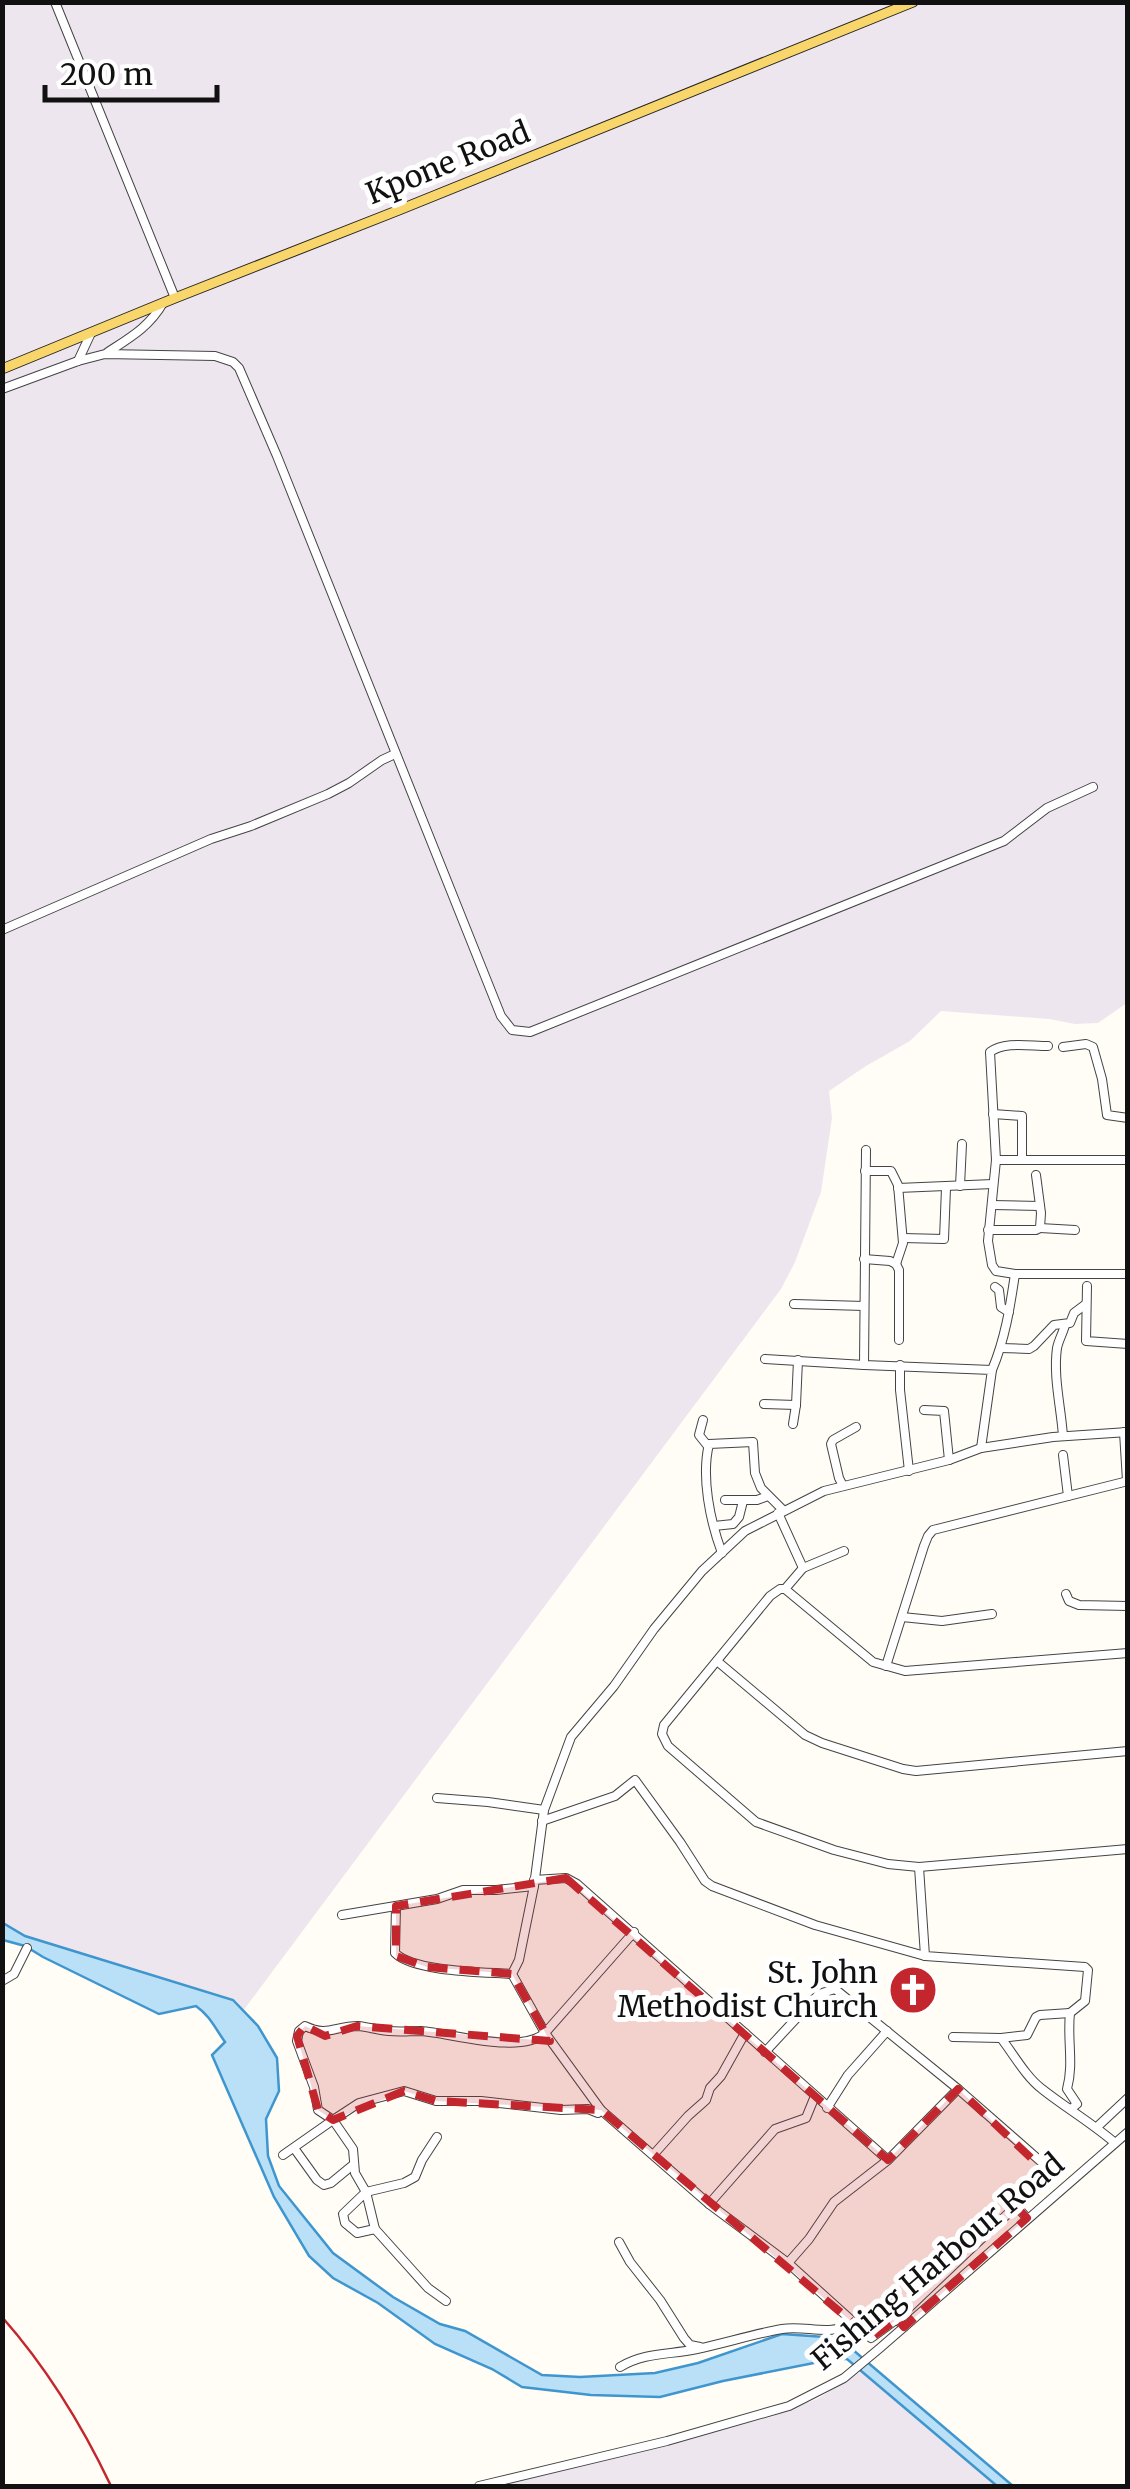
<svg xmlns="http://www.w3.org/2000/svg" width="1130" height="2489" viewBox="0 0 1130 2489" font-family="Merriweather,serif">
	<rect width="100%" height="100%" fill="#fffdf5"/>
	<g fill="#eee6ef">
		<polygon points="3,3 1127,3 1127,1003 1098,1023 1075,1024 1049,1019 941,1011 910,1041 866,1066 829,1091 832,1118 821,1192 795,1262 781,1289 243,2011 233,2000 25,1936 3,1923"/>
		<polygon points="862,2371 997,2486 491,2486 771,2417 819,2398"/>
	</g>
	<path fill="#b9e0f7" stroke="#3f96cf" stroke-width="2.5" d="M3,1923l22,13 208,64 25,26 19,32 2,33 -13,28 2,37 11,30 54,67 60,44 47,27 25,7 77,44 38,2 75,-4 43,-10 84,-29 57,4 174,148h-16l-150,-127h-13l-111,22 -63,16 -69,-2 -69,-8 -30,-18 -57,-25 -57,-41 -45,-25 -24,-22 -35,-59 -62,-142 13,-13c-10,-14 -15,-26 -29,-36l-37,8 -116,-57 -18,-11 -22,-6z"/>
	<g fill="none" stroke-linecap="round" stroke-linejoin="round">
		<g stroke="#444" stroke-width="10">
			<g id="minor">
				<polyline points="55,2 175,298"/>
				<path d="M108,352c23,-15 41,-25 55,-49"/>
				<polyline points="78,361 91,333"/>
				<polyline points="2,389 78,361 105,354 215,356 233,362 239,368 277,456 501,1016 512,1030 530,1032 1004,841 1047,808 1093,787"/>
				<polyline points="2,930 211,839 251,826 328,794 349,783 382,760 395,754"/>
				<path d="M1048,1046c-19,0 -43,-5 -58,6l6,108 -8,81 4,24 4,6 19,3h113"/>
				<polyline points="1063,1047 1086,1044 1093,1047 1102,1079 1107,1115 1128,1118"/>
				<polyline points="993,1114 1022,1116 1022,1159"/>
				<polyline points="866,1150 864,1365 992,1370 981,1448"/>
				<polyline points="996,1160 1128,1160"/>
				<polyline points="865,1171 891,1171 898,1185 903,1243 896,1264"/>
				<polyline points="960,1186 962,1144"/>
				<polyline points="898,1188 993,1184"/>
				<polyline points="992,1205 1040,1206"/>
				<polyline points="1040,1228 1075,1230"/>
				<polyline points="988,1230 1036,1230 1040,1228 1041,1213 1036,1175"/>
				<polyline points="903,1238 944,1239 946,1188"/>
				<polyline points="864,1259 890,1261 896,1264 899,1270 899,1340"/>
				<polyline points="1087,1286 1086,1341 1128,1344"/>
				<polyline points="995,1287 999,1290 1001,1307 1009,1312"/>
				<polyline points="794,1304 864,1306"/>
				<polyline points="1001,1348 1029,1349 1034,1346 1054,1325 1070,1323 1074,1313 1086,1304"/>
				<polyline points="765,1359 864,1365"/>
				<polyline points="900,1365 900,1390 909,1471"/>
				<path d="M992,1370c13,-31 18,-62 23,-96"/>
				<polyline points="764,1404 796,1405"/>
				<polyline points="924,1410 944,1411 949,1460"/>
				<polyline points="703,1420 699,1435 707,1445"/>
				<polyline points="793,1424 796,1405 798,1360"/>
				<polyline points="1124,1432 1127,1481"/>
				<path d="M1063,1436c-2,-29 -10,-59 -6,-88 2,-9 6,-15 8,-23"/>
				<polyline points="1063,1455 1068,1496"/>
				<polyline points="843,1486 839,1478 831,1444 833,1440 856,1427"/>
				<polyline points="725,1500 757,1500 768,1496"/>
				<polyline points="778,1513 803,1568"/>
				<polyline points="714,1526 733,1524 739,1517 743,1501"/>
				<polyline points="844,1551 803,1568 785,1589 780,1589 770,1596 664,1725 662,1734 668,1746 756,1822 834,1850 888,1864 919,1867 1128,1849"/>
				<path d="M722,1553c-12,-32 -21,-76 -13,-109l44,-2 2,31 6,15 22,22"/>
				<polyline points="785,1589 873,1662 905,1671 1128,1653"/>
				<polyline points="1066,1594 1069,1601 1079,1605 1128,1606"/>
				<polyline points="902,1617 942,1621 992,1614"/>
				<polyline points="717,1661 805,1735 822,1743 903,1769 916,1771 1128,1751"/>
				<polyline points="886,1666 924,1546 928,1536 933,1530 1128,1481"/>
				<polyline points="437,1798 488,1802 544,1810"/>
				<polyline points="542,1821 615,1796 635,1780 680,1842 705,1881 712,1886 815,1925 925,1956"/>
				<path d="M919,1867l6,89 160,11 3,3 -3,31 -15,12c-3,26 4,51 -3,76l10,15 -6,5"/>
				<polyline points="534,1880 566,1878 577,1884 888,2160 834,2202 809,2239 788,2263"/>
				<path d="M396,1906l-1,47c19,19 89,19 117,21"/>
				<polyline points="342,1915 437,1899 463,1890 496,1890 534,1886"/>
				<polyline points="2,1981 14,1974 27,1948"/>
				<path d="M953,2037l48,1c13,17 25,39 41,51 24,19 50,34 73,54"/>
				<polyline points="1001,2038 1027,2035 1036,2017 1040,2015 1070,2013"/>
				<polyline points="765,2052 819,1994 835,1989 958,2089"/>
				<polyline points="827,2108 848,2075 887,2031"/>
				<polyline points="1097,2127 1128,2098"/>
				<polyline points="294,2148 317,2180 324,2185 331,2183 354,2164"/>
				<polyline points="654,2154 688,2116 706,2100 710,2088 721,2076 745,2033"/>
				<path d="M283,2155l50,-35 -15,-10 -4,-23 -17,-46 2,-10 6,-5c23,11 29,0 53,0 10,1 21,4 31,5 11,1 21,0 32,0 31,2 99,24 124,2l89,-101"/>
				<polyline points="888,2160 958,2089 1046,2166 1047,2173 1018,2203 1018,2208 1027,2218"/>
				<polyline points="709,2204 775,2129 806,2118 815,2096"/>
				<polyline points="375,2229 357,2233 345,2223 343,2214 366,2192 404,2183 415,2177 422,2160 437,2137"/>
				<polyline points="619,2242 630,2262 660,2300 684,2338 690,2345 700,2347"/>
				<polyline points="446,2301 428,2288 375,2229 366,2192 355,2173 353,2149 333,2120 359,2103 404,2091 436,2101 481,2101 561,2110 588,2109 598,2113 601,2110"/>
				<polyline points="897,2319 1017,2205"/>
				<polyline points="904,2327 897,2319 871,2338 788,2263 709,2204 601,2110 545,2033 512,1974 519,1960 534,1886 544,1810 571,1737 614,1686 654,1629 702,1571 745,1531 824,1491 949,1460 981,1448 1053,1437 1128,1432"/>
				<path d="M620,2367c25,-15 49,-12 77,-18 28,-6 57,-15 85,-20 24,-4 49,8 70,-6"/>
				<polyline points="479,2486 667,2441 789,2406 844,2378 880,2348 1128,2132"/>
			</g>
		</g>
		<g stroke="#222" stroke-width="11">
			<polyline id="major" points="2,369 175,298 399,210 913,2"/>
		</g>
		<use href="#minor" stroke="#fff" stroke-width="8"/>
		<use href="#major" stroke="#f9d66b" stroke-width="9"/>
		<path stroke="#c4262e" stroke-width="2.5" d="M2,2317c45,51 80,108 109,169"/>
	</g>
	<path fill="#c4262e" fill-opacity="0.2" stroke="#c4262e" stroke-width="8" stroke-dasharray="20 12" stroke-linejoin="round" d="M566,1878l322,282 70,-71 89,84 -32,32 12,13 -123,109 -7,-8 -26,19 -270,-228 -165,-9 -32,-10 -71,29 -15,-10 -21,-74 8,-10 20,10 32,-10 193,15 -38,-67 -85,-7 -31,-11v-50z"/>
	<defs>
		<g id="church-disc" transform="scale(2.5)"><circle r="9.5" fill="#c4262e" stroke="#fff"/><path d="M-1.2-6h2.4v3.5h3.3v2.4h-3.3V6h-2.4V-.1h-3.3v-2.4h3.3Z" fill="#fff"/></g>
	</defs>
	<g fill-rule="evenodd">
		<use href="#church-disc" x="913" y="1990"/>
	</g>
	<g text-anchor="middle" stroke-width="10" stroke-linejoin="round" paint-order="stroke">
		<g font-size="30" fill="#111" stroke="#fff">
			<text transform="translate(448 163) rotate(-22)" y="10">Kpone Road</text>
			<text transform="translate(938 2262) rotate(-40)" y="10">Fishing Harbour Road</text>
		</g>
		<g font-size="30" fill="#111" stroke="#fff" text-anchor="end">
			<text x="878" y="1983">St. John<tspan x="878" dy="34">Methodist Church</tspan></text>
		</g>
	</g>
	<rect width="1130" height="2489" fill="none" stroke="#111111" stroke-width="10"/>
	<path d="M45 85v15h172v-15" fill="none" stroke="#111111" stroke-width="5"/>
	<text x="60" y="85" font-size="30" fill="#111111" stroke="#ffffff" stroke-width="8" paint-order="stroke">200 m</text>
</svg>
